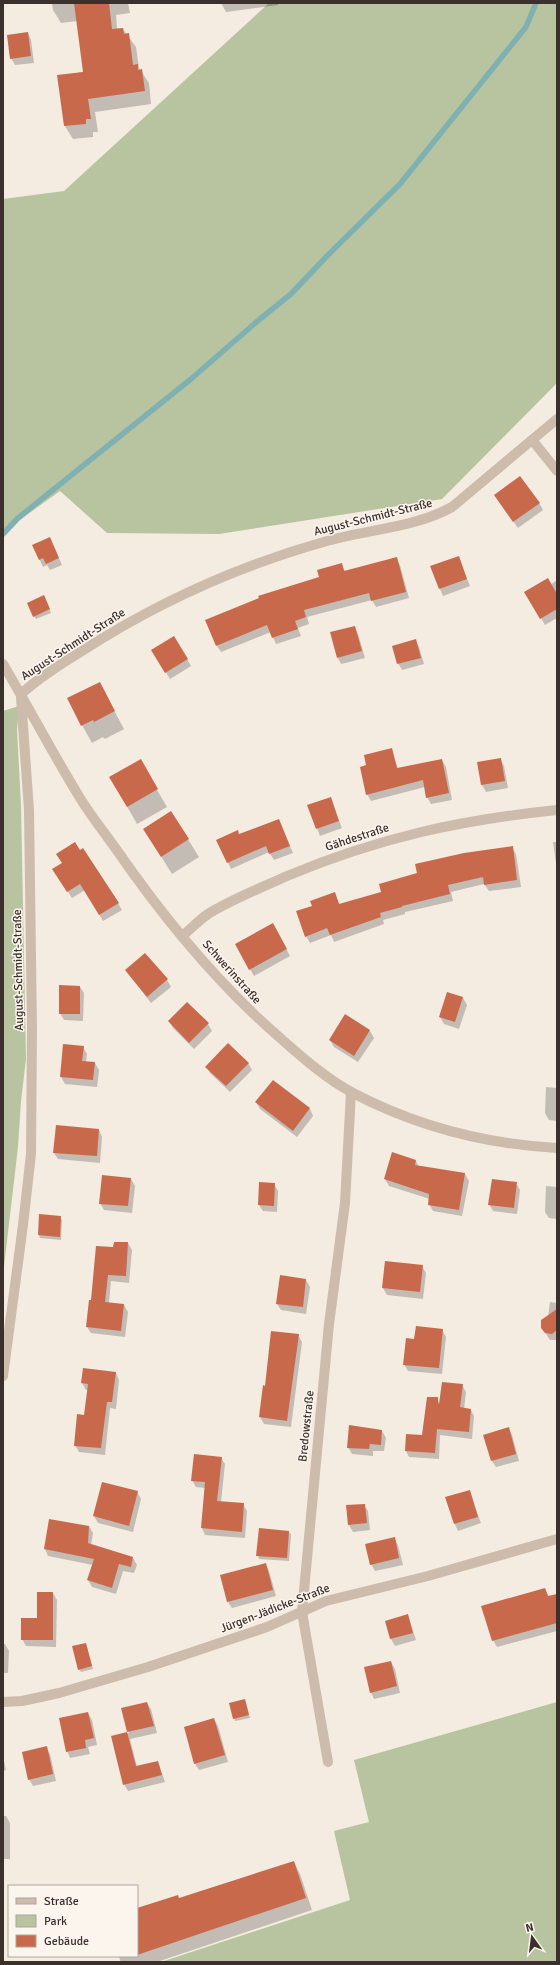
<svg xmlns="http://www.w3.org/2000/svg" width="560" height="1965" viewBox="0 0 560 1965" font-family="Signika,sans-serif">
	<rect width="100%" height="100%" fill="#f4ebe1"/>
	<g fill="#b8c4a0">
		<polygon points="269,3 557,3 557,383 442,499 219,534 107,533 60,491 3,532 3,199 64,191"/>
		<polygon points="19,706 17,730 21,805 26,1059 21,1101 18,1147 3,1275 3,711"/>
		<polygon points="557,1702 557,1962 161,1962 350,1900 334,1831 369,1822 354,1760"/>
	</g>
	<g fill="#0003">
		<polygon points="52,3 128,3 130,13 116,15 117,29 123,29 136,47 139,68 149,83 151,104 95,112 98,132 93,132 93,137 73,139 65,126 59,76 84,72 77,21 61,23 53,10"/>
		<polygon points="221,3 278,3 278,5 226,12"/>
		<polygon points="28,33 31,40 34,63 15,65 11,58"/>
		<polygon points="495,495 539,503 543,510 518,528"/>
		<polygon points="33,545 53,545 62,565 50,570 47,565 43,567"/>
		<polygon points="458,557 470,586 443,596 431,567"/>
		<polygon points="396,558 400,565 409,598 376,607 372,600 307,617 309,624 298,628 301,636 276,644 271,632 221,652 217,646 341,564 345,571"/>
		<polygon points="557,580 557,618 545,625 526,592 550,585"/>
		<polygon points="46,600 51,613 36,619 34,616"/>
		<polygon points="354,627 358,634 365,658 341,664 338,658"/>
		<polygon points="174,638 191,666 170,679 153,651"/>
		<polygon points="415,640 419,647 424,664 402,670 398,663"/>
		<polygon points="109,701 124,729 105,739 103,737 92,743 82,725"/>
		<polygon points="391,749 398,769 442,760 446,767 452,800 431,804 427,797 425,787 371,801 367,794 368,766"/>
		<polygon points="500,759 504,766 508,788 486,792 482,785 478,763"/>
		<polygon points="140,761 167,807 137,824 111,778"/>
		<polygon points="330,798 342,828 320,836 309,806"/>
		<polygon points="171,812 199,857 172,874 144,829"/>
		<polygon points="278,820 293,853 274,860 269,852 231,869 218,840 239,835"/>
		<polygon points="553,842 557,842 557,871 557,870"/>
		<polygon points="512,848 516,854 521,887 489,891 484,884 451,892 453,901 405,912 405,914 383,920 384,924 334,942 331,935 310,943 306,936 313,906 334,894 340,905 383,893"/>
		<polygon points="53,869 118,903 122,910 103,921 85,890 72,898"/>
		<polygon points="273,924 290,956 254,976 236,945"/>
		<polygon points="126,971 167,980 171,987 151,1003"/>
		<polygon points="80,987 84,993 83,1021 64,1020 60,1013"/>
		<polygon points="448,993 463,998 467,1005 459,1029 444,1024 440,1017"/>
		<polygon points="345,1016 370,1031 374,1038 358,1062 334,1047 330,1040"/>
		<polygon points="169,1021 208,1024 212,1031 194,1049 173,1028"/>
		<polygon points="83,1047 87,1054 86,1062 95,1063 99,1070 97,1087 65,1084 61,1077"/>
		<polygon points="248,1063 252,1070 230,1092 210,1073 207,1067"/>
		<polygon points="273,1081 310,1109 313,1116 297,1137 260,1109 256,1102"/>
		<polygon points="546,1087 557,1088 557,1121 549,1120 545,1113"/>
		<polygon points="99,1130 102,1137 100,1163 58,1159 54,1153"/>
		<polygon points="416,1161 419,1167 465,1174 469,1181 462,1216 433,1211 429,1204 430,1199 389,1186 385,1179"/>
		<polygon points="131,1179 135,1186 132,1213 104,1210 100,1203"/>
		<polygon points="516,1183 520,1190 517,1214 493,1211 489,1204"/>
		<polygon points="274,1184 278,1191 277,1212 263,1211 259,1205"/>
		<polygon points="546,1186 557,1187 557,1219 549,1218 545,1212"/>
		<polygon points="40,1215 60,1217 62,1220 61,1240 40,1238 39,1235"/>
		<polygon points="128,1243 132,1250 129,1283 111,1281 109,1303 124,1305 128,1312 125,1337 91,1333 87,1327 92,1301 114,1249"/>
		<polygon points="422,1266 426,1273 423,1299 387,1295 383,1288"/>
		<polygon points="306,1280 310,1287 306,1314 281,1310 277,1304"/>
		<polygon points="550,1302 557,1303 556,1340 550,1340 542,1328 548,1317"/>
		<polygon points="442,1330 446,1337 442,1374 408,1371 404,1364 415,1340"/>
		<polygon points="298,1335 302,1342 291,1427 264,1424 260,1417 264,1386 266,1387"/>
		<polygon points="116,1373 119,1380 116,1409 110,1408 105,1455 79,1452 75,1445 85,1416 88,1390 86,1390 82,1383"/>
		<polygon points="462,1385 466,1392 464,1409 471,1410 474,1416 472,1439 440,1435 439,1459 409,1457 406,1451 423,1437 437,1398 440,1404"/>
		<polygon points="508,1428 512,1435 519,1461 496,1467 492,1461"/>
		<polygon points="382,1431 386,1438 384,1451 373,1451 373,1456 352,1454 348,1447"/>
		<polygon points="221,1458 225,1464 221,1502 243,1504 247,1511 245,1538 205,1535 202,1528 205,1488 196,1487 192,1480"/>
		<polygon points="469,1491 481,1523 458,1531 455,1524"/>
		<polygon points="137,1492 141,1499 133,1532 98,1523 94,1516"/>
		<polygon points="364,1505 368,1511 370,1530 353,1532 349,1525 348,1506"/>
		<polygon points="89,1526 93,1533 91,1545 133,1558 137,1565 134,1573 123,1571 116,1594 92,1587 88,1580 93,1565 48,1556 45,1549"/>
		<polygon points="289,1532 291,1535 289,1561 259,1559 258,1555"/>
		<polygon points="394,1538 398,1545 403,1565 375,1571 371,1564"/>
		<polygon points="265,1564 269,1571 276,1596 232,1608 228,1602"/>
		<polygon points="545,1589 549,1597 557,1595 557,1631 497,1647 493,1640"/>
		<polygon points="53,1593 57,1600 56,1647 26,1646 22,1639 38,1619"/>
		<polygon points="408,1616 416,1640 395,1646 391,1639 387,1621"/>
		<polygon points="3,1644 5,1644 9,1651 8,1673 3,1673"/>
		<polygon points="86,1644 93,1669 81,1672 79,1669"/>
		<polygon points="391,1662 395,1669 400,1693 374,1699 371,1692"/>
		<polygon points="245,1700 250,1718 235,1721 234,1718"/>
		<polygon points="147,1703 151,1709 157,1733 130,1739 137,1767 158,1762 165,1782 128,1791 124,1784 112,1737 129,1733 122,1709"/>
		<polygon points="88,1713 92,1720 97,1745 88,1747 90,1754 70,1758 67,1751"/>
		<polygon points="214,1719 218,1726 228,1762 199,1770 195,1764 185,1727"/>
		<polygon points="46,1748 50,1754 56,1781 33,1786 29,1779"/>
		<polygon points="3,1756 6,1770 3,1771"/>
		<polygon points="3,1816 6,1816 10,1823 10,1859 3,1859"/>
		<polygon points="294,1862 300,1874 312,1910 157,1962 121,1962 120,1960 119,1956 137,1956 137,1910 179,1899"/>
	</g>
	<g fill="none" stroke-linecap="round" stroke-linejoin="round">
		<polyline stroke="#7fb0b2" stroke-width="5.5" points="3,534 18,518 191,379 260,319 291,294 327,256 400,184 526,27 536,3"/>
	</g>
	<g fill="#c8694b">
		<polygon points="74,3 109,3 112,29 123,28 124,34 129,33 133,65 138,64 138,70 142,69 145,91 88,99 91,119 86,119 86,124 64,126 57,75 83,72"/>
		<polygon points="28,32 31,56 10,59 7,35"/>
		<polygon points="520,476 540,503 513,522 494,495"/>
		<polygon points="50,537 59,558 46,564 43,558 39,560 32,545"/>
		<polygon points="459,556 467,579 439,589 430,566"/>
		<polygon points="397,557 406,592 371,601 369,593 304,610 306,617 295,621 298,629 272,638 267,625 216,646 205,620 259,598 258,596 319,577 317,570 342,563 344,571"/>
		<polygon points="548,578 557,594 557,609 540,619 524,592"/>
		<polygon points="44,595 50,609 33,617 27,603"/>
		<polygon points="355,626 362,651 337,658 330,632"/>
		<polygon points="174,636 188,659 165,673 151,650"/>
		<polygon points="416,639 421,658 397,664 392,646"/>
		<polygon points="100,682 115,711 94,722 93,720 81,726 67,698"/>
		<polygon points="392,748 397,768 442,759 449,793 426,798 423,780 366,795 360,767 366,765 364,755"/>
		<polygon points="501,758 505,781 481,785 477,762"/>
		<polygon points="141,759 158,789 127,807 109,777"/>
		<polygon points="331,797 339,821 316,829 307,805"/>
		<polygon points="171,811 189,839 161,857 143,829"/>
		<polygon points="279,819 290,846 269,854 266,846 227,863 216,840 238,830 239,834"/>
		<polygon points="75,842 80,850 83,848 119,903 99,915 80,884 67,892 52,869 62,863 56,854"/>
		<polygon points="513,846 517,880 484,885 483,877 448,885 450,894 402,906 402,907 380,913 381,917 330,935 327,928 305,937 296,911 312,906 310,901 335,892 339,904 381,892 379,884 417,873 415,864 464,853"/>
		<polygon points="273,923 287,949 249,970 235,944"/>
		<polygon points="145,953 168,979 147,997 125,970"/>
		<polygon points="59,985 80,986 80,1014 59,1014"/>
		<polygon points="447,992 463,997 455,1022 439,1017"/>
		<polygon points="187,1002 209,1023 189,1043 168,1021"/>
		<polygon points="345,1014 370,1030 354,1056 329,1040"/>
		<polygon points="228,1043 249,1063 226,1086 205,1067"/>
		<polygon points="63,1044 84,1046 82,1061 95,1062 93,1080 60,1077"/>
		<polygon points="273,1080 310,1108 293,1131 255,1102"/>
		<polygon points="56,1125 99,1129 97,1156 53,1153"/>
		<polygon points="392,1152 416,1160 415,1165 465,1173 459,1210 428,1205 429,1194 384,1179"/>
		<polygon points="102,1175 131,1178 128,1206 99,1204"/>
		<polygon points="492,1179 517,1182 514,1208 488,1205"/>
		<polygon points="259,1182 275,1183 274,1206 258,1205"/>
		<polygon points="39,1214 61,1216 60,1237 38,1235"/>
		<polygon points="114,1242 128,1242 126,1276 108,1275 105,1302 124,1304 121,1331 86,1327 89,1300 91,1300 96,1246 113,1247"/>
		<polygon points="385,1261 423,1265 420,1292 382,1288"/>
		<polygon points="280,1275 306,1279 303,1307 276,1304"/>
		<polygon points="557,1309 557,1330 552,1334 545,1333 541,1328 541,1320"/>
		<polygon points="416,1326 443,1329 439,1368 403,1365 406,1338 414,1339"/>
		<polygon points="271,1331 299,1334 287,1421 259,1417 263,1385 265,1386"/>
		<polygon points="83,1368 116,1372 112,1402 107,1402 101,1448 74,1446 77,1414 84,1415 88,1384 81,1383"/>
		<polygon points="442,1382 463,1384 460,1407 471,1409 469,1432 437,1429 435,1453 405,1451 406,1434 422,1435 427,1397 438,1397 438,1403 439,1404"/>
		<polygon points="349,1425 382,1430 381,1445 370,1444 369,1449 347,1448"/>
		<polygon points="509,1427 516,1454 491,1461 483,1435"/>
		<polygon points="194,1454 222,1457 217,1501 244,1503 242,1532 201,1528 205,1482 191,1481"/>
		<polygon points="102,1482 138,1491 129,1526 93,1516"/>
		<polygon points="470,1490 478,1517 454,1524 445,1497"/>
		<polygon points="365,1504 367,1523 348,1525 346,1505"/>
		<polygon points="49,1519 89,1526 88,1543 133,1557 131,1567 119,1564 112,1588 87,1580 94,1559 44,1549"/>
		<polygon points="259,1528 289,1531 287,1558 256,1556"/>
		<polygon points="395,1537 399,1558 370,1565 365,1544"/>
		<polygon points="266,1563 273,1590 227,1602 220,1575"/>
		<polygon points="545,1588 548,1596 557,1594 557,1623 492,1641 481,1606"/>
		<polygon points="37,1592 53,1592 53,1640 21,1640 21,1618 37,1618"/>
		<polygon points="408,1614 413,1633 390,1639 385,1621"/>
		<polygon points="86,1643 92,1666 78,1670 72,1646"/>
		<polygon points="391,1661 397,1686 370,1693 364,1667"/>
		<polygon points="245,1699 249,1715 233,1719 229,1703"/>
		<polygon points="147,1702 154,1726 127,1732 121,1708"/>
		<polygon points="88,1712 94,1738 85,1740 86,1748 66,1752 59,1718"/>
		<polygon points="214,1718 225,1755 194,1764 184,1727"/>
		<polygon points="127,1732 136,1766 158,1761 162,1775 123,1785 111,1736"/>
		<polygon points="47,1746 53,1774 28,1780 22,1752"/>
		<polygon points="294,1861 306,1898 137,1955 137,1908 178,1895 179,1898"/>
	</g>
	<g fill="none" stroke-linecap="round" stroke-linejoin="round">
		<g stroke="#cdbbac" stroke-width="10">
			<polyline points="533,441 557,471"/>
			<path d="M3,664c26,44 50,90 77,134 11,18 24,34 36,51 47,68 100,133 162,187 24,21 47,42 75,57 63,33 133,51 204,55"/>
			<path d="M21,694c19,-17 40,-30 61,-43 76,-49 159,-86 245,-110 42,-12 87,-13 125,-34l105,-88"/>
			<path d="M182,936c9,-7 17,-16 26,-22 24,-15 53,-26 79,-38 91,-38 172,-56 270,-66"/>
			<polyline points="3,1376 23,1225 31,1154 32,1029 29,810 21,698"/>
			<polyline points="3,1702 22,1701 59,1693 148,1667 267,1627 326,1601 428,1576 557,1539"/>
			<polyline points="328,1762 302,1612 329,1324 345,1203 351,1092"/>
		</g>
	</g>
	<g text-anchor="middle" stroke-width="3" stroke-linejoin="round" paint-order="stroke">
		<g font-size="12" fill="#3b302b" stroke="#fbf5ee">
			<text transform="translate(373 517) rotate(-14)" y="4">August-Schmidt-Straße</text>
			<text transform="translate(73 644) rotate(-33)" y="4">August-Schmidt-Straße</text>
			<text transform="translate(357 837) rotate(-18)" y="4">Gähdestraße</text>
			<text transform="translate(18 970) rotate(-91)" y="4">August-Schmidt-Straße</text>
			<text transform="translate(232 972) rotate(48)" y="4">Schwerinstraße</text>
			<text transform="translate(306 1426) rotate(-84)" y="4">Bredowstraße</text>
			<text transform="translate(275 1608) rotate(-21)" y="4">Jürgen-Jädicke-Straße</text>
		</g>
	</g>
	<rect width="560" height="1965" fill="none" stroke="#3b302b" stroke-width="8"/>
	<rect x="8" y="1885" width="130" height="72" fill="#fbf5ee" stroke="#aea6a0"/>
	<rect x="16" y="1898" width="20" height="6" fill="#cdbbac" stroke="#aea6a0"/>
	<text x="44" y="1905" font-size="12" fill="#3b302b">Straße</text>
	<rect x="16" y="1915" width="20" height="12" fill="#b8c4a0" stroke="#aea6a0"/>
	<text x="44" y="1925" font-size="12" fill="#3b302b">Park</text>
	<rect x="16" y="1935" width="20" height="12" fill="#c8694b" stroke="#aea6a0"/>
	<text x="44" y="1945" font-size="12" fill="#3b302b">Gebäude</text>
	<g transform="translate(532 1937) rotate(346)" stroke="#fbf5ee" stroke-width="3" paint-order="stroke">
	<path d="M0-3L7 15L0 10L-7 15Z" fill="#3b302b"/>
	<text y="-6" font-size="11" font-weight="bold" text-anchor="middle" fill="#3b302b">N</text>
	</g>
</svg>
